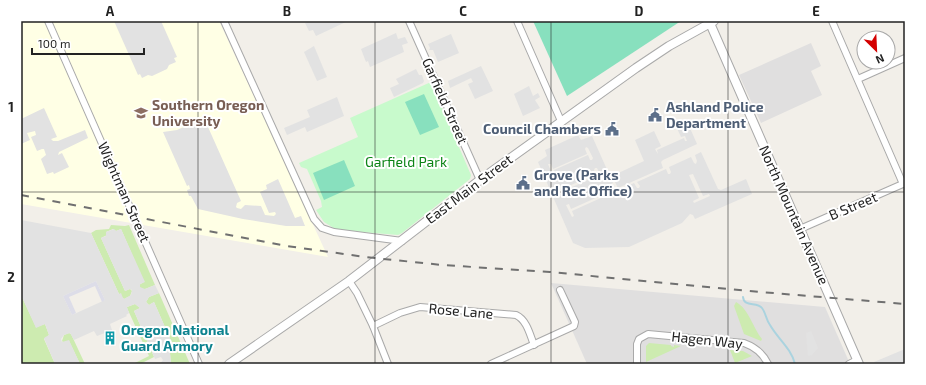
<svg xmlns="http://www.w3.org/2000/svg" width="926" height="385" viewBox="0 0 926 385" font-family="'Exo 2',sans-serif">
	<rect width="100%" height="100%" fill="#f2efe9"/>
	<g fill="#e0dfdf">
		<polygon points="811,43 821,66 811,71 822,95 761,123 739,75"/>
		<polygon points="551,283 825,307 850,364 587,364"/>
	</g>
	<polygon fill="#ffffe5" points="21,21 219,21 328,257 21,204"/>
	<g fill="#cdebb0">
		<polygon points="111,225 125,226 129,225 155,285 145,289 141,289 139,285 144,282 121,229 116,231 113,229 106,232 107,235 101,238 125,291 130,289 132,291 130,296 124,299 119,294 91,233 96,230 109,229"/>
		<polygon points="159,293 190,364 171,364 170,353 175,350 154,302 149,305 146,302 149,297"/>
		<polygon points="21,295 36,327 45,324 49,335 44,339 55,364 21,364"/>
		<path d="M736,302c13,7 17,26 26,37l-1,2 -17,-7 -10,-28z"/>
		<polygon points="135,304 140,308 134,311 154,357 140,364 133,364 149,356 127,308 127,307"/>
		<polygon points="69,333 71,334 85,364 80,364 69,341 64,343 62,341 64,335"/>
		<polygon points="649,343 671,345 671,346 674,347 674,345 681,346 646,362 646,346"/>
		<polygon points="730,350 743,351 752,356 735,363"/>
	</g>
	<polygon fill="#c8facc" points="431,82 471,175 470,179 402,233 398,235 337,230 324,222 316,210 322,207 321,201 307,169 301,167 299,163 358,137 350,118"/>
	<g fill="#88e0be">
		<polygon points="533,21 681,21 567,96"/>
		<polygon points="424,94 439,127 420,135 405,102"/>
		<polygon points="344,160 355,186 324,200 313,173"/>
	</g>
	<g fill="#e2e2e2" fill-rule="evenodd">
		<polygon points="114,21 161,21 177,57 174,58 176,62 169,65 167,69 152,76 148,75 142,78 140,74 138,75"/>
		<polygon points="310,21 348,21 316,36 313,30 309,31 305,23"/>
		<polygon points="396,33 398,39 405,37 408,43 402,45 404,52 370,67 368,61 366,62 361,49"/>
		<polygon points="451,34 459,53 438,62 433,50 429,50 430,48 428,44"/>
		<polygon points="314,46 327,77 317,81 304,52"/>
		<polygon points="481,66 493,91 475,99 468,84 473,82 471,78 450,88 448,81"/>
		<polygon points="416,69 419,75 422,75 424,81 423,83 394,97 390,88 399,84 396,79"/>
		<polygon points="529,86 533,96 538,93 540,97 535,100 540,108 523,116 514,94"/>
		<polygon points="337,97 344,116 307,132 305,127 287,135 284,128 310,117 307,110"/>
		<polygon points="44,108 57,137 51,139 53,141 58,141 85,130 88,138 59,152 58,155 62,153 69,167 54,174 53,172 47,174 41,159 46,155 44,149 42,149 37,151 31,137 36,135 35,131 27,133 30,140 21,144 21,119"/>
		<polygon points="204,118 241,201 237,203 236,207 237,208 241,209 245,205 261,206 265,215 274,216 276,214 275,212 269,213 260,192 267,189 266,185 278,179 295,218 301,216 305,226 286,226 243,219 198,209 191,196 189,196 187,190 190,189 189,185 187,186 163,132 177,130"/>
		<polygon points="686,119 697,144 663,160 661,162 663,168 618,188 612,176 644,161 635,140 654,131 661,146 655,149 658,154 657,150 684,138 685,141 687,141 685,136 681,137 675,124"/>
		<path d="M578,135l3,5 11,-4 21,47 -7,3 3,6 -38,17 -2,-5 -3,1 6,12 2,-1 -2,-5 62,-28 3,5h2l1,-2 -3,-4 29,-13 2,5h2l1,-2 -2,-5 22,-10 3,6 2,1 1,-3 -2,-6 6,-3 17,37 3,1 25,-11 6,15 -57,25 -2,-4 -3,-1 -8,9 -53,24 -44,1 -12,-5 -35,-81 9,-6 -2,-6zM586,147l2,1 5,10 -1,2h-2l-2,-5 -34,15 2,6h-3l-5,-12h3l2,5 34,-15 -2,-5zM595,168h2l5,11 -1,2 -2,-1 -2,-4 -34,15 2,5 -3,1 -5,-11 1,-2 2,1 2,4 34,-15 -2,-4zM693,174l10,22 6,-2 1,2 -16,7 -1,-2 6,-3 -10,-23z"/>
		<path d="M21,220l70,13 28,61 2,-1 2,5 1,1 7,-4 1,-5 -2,-1 -5,2 -24,-53 5,-2v-4l8,-3 2,2 5,-2 24,53 -5,2v3l5,2 10,-4 4,8 -10,4 -3,5 3,3 5,-3 21,48 -5,3 1,11h-11l3,-4 -2,-3 -6,2 -21,-48 6,-3 -5,-4 -8,3 2,6 -3,2 1,1 -17,8 2,6 -15,6 -3,-5 -20,9 -4,-7 -6,2 -3,4 1,3 7,-2 11,24h-25l-11,-26 5,-3 -4,-11 -9,4 -15,-33zM96,281l9,19 -33,15 -9,-19z"/>
		<polygon points="811,331 818,348 812,355 808,356 806,333"/>
		<polygon points="905,349 905,364 875,364 874,362"/>
	</g>
	<polygon fill="#dddde8" points="96,281 105,300 102,302 95,286 69,297 76,313 72,315 63,296"/>
	<g fill="none" stroke-linecap="round" stroke-linejoin="round">
		<path stroke="#aad3df" stroke-width="2" d="M743,297c1,11 14,4 19,11 4,5 4,12 8,17 8,14 21,23 25,39"/>
		<g stroke="#a9a9a9" stroke-width="8">
			<g id="minor">
				<polyline points="48,21 199,364"/>
				<polyline points="224,21 314,219 322,228 334,232 402,241"/>
				<polyline points="409,21 480,180"/>
				<polyline points="517,21 561,121"/>
				<polyline points="832,21 903,184"/>
				<polyline points="858,79 905,58"/>
				<polyline points="800,229 905,183"/>
				<polyline points="349,281 357,293 373,326 388,364"/>
				<path d="M373,326l27,-13 20,-6 96,8c11,5 14,20 18,30"/>
				<polyline points="491,364 574,326 575,322 560,290"/>
				<path d="M637,364v-20l2,-5 9,-5 96,9c11,4 19,10 24,21"/>
				<polyline points="849,364 857,360"/>
			</g>
		</g>
		<g stroke="#a9a9a9" stroke-width="10">
			<g id="tertiary">
				<polyline points="709,21 859,364"/>
				<polyline points="229,364 349,281 480,180 636,68 669,46 714,21"/>
			</g>
		</g>
		<use href="#minor" stroke="#fff" stroke-width="6"/>
		<use href="#tertiary" stroke="#fff" stroke-width="8"/>
		<polyline stroke="#707070" stroke-width="2" stroke-dasharray="8 8" stroke-linecap="butt" points="21,195 287,246 365,257 442,265 550,272 749,291 905,304"/>
	</g>
	<path fill="none" stroke="#222" stroke-width="1" stroke-opacity="0.55" d="M198,21v343M375,21v343M551,21v343M728,21v343M21,192h884"/>
	<defs>
		<g id="university-bare" transform="scale(1.08)"><path d="M0-5L7-2L0 1L-7-2ZM-4 1L0 2.5L4 1V4Q0 6-4 4Z" fill="#8d6e63" stroke="#fff" stroke-width="2.5" paint-order="stroke"/></g>
		<g id="civic-bare" transform="scale(1.08)"><path d="M-.6-6.5H3V-4.5H.6V-3L4-1V1h2V6H-6V1h2V-1L-.6-3ZM-1.2 2.5V6h2.4V2.5Z" fill="#5c6f8a" stroke="#fff" stroke-width="2.5" paint-order="stroke"/></g>
		<g id="building-bare" transform="scale(1.08)"><path d="M-4-6H4V6H1V3H-1V6H-4ZM-2.5-4.3h1.7v1.8h-1.7ZM.8-4.3h1.7v1.8H.8ZM-2.5-1h1.7V.8h-1.7ZM.8-1h1.7V.8H.8Z" fill="#0f9aa8" stroke="#fff" stroke-width="2.5" paint-order="stroke"/></g>
	</defs>
	<g fill-rule="evenodd">
		<use href="#university-bare" x="141" y="113"/>
		<use href="#civic-bare" x="655" y="115"/>
		<use href="#civic-bare" x="612" y="129"/>
		<use href="#civic-bare" x="523" y="183"/>
		<use href="#building-bare" x="110" y="338"/>
	</g>
	<g text-anchor="middle" stroke-width="4" stroke-linejoin="round" paint-order="stroke">
		<g font-size="14" fill="#222" stroke="#fff">
			<text transform="translate(445 101) rotate(66)" y="5">Garfield Street</text>
			<text transform="translate(469 189) rotate(-37)" y="5">East Main Street</text>
			<text transform="translate(124 192) rotate(66)" y="5">Wightman Street</text>
			<text transform="translate(853 206) rotate(-23)" y="5">B Street</text>
			<text transform="translate(794 215) rotate(66)" y="5">North Mountain Avenue</text>
			<text transform="translate(461 311) rotate(5)" y="5">Rose Lane</text>
			<text transform="translate(707 340) rotate(6)" y="5">Hagen Way</text>
		</g>
		<g font-size="14" font-weight="bold" fill="#785e54" stroke="#fff" text-anchor="start">
			<text x="152" y="110">Southern Oregon<tspan x="152" dy="16">University</tspan></text>
		</g>
		<g font-size="14" font-weight="bold" fill="#4e5e75" stroke="#fff" text-anchor="start">
			<text x="666" y="112">Ashland Police<tspan x="666" dy="16">Department</tspan></text>
			<text x="601" y="134" text-anchor="end">Council Chambers</text>
			<text x="534" y="180">Grove (Parks<tspan x="534" dy="16">and Rec Office)</tspan></text>
		</g>
		<g font-size="14" fill="#0c8416" stroke="#fff">
			<text x="406" y="167">Garfield Park</text>
		</g>
		<g font-size="14" font-weight="bold" fill="#0d838f" stroke="#fff" text-anchor="start">
			<text x="121" y="335">Oregon National<tspan x="121" dy="16">Guard Armory</tspan></text>
		</g>
	</g>
	<rect width="926" height="385" fill="none" stroke="#ffffff" stroke-width="44"/>
	<g transform="translate(876 50) rotate(156)"><circle r="19" fill="#ffffff" stroke="#a7a7a7"/>
	<path d="M0-3L7 15L0 10L-7 15Z" fill="#d40000"/>
	<text y="-6" font-size="11" font-weight="bold" text-anchor="middle" fill="#222222">N</text>
	</g>
	<path d="M32 48v6h112v-6" fill="none" stroke="#222222" stroke-width="2"/>
	<text x="38" y="48" font-size="12" fill="#222222" stroke="#ffffff" stroke-width="3" paint-order="stroke">100 m</text>
	<rect x="22" y="22" width="882" height="341" fill="none" stroke="#222" stroke-width="1.5"/>
	<g font-size="13" text-anchor="middle" font-weight="bold" fill="#222">
		<text x="110" y="16">A</text>
		<text x="287" y="16">B</text>
		<text x="463" y="16">C</text>
		<text x="639" y="16">D</text>
		<text x="816" y="16">E</text>
		<text x="11" y="112">1</text>
		<text x="11" y="282">2</text>
	</g>
</svg>
